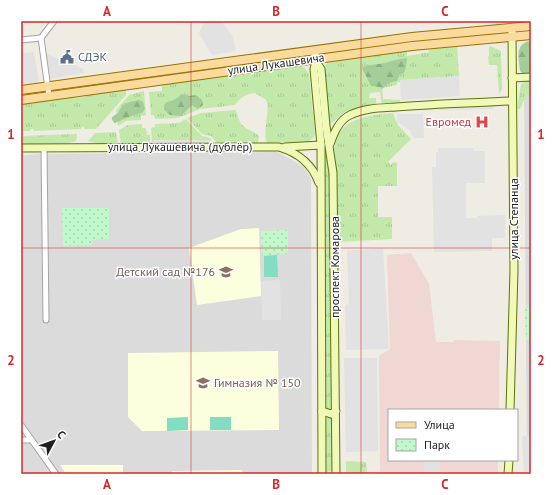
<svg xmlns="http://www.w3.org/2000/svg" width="552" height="495" viewBox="0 0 552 495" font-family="'PT Sans',sans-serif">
	<defs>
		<pattern id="grass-tufts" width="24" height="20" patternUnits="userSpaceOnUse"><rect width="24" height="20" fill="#c3e9aa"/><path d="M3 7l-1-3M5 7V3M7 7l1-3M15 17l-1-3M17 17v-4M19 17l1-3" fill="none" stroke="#a7c792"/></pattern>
		<pattern id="forest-firs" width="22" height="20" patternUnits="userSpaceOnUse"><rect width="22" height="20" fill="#a4ce99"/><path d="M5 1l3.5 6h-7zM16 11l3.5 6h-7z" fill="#8db083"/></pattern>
		<pattern id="park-dots" width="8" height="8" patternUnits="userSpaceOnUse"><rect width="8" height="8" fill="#c1f9ca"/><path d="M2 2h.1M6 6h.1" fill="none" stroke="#a5d5ad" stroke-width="1.8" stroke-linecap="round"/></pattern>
	</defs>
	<rect width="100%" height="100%" fill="#efece4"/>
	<g fill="#dcdbdb">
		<polygon points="524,93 531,93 531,474 527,474"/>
		<polygon points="278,152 304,167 311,178 312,474 21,474 21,156 36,154"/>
	</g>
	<polygon fill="#f0d7d3" points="411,253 429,284 436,342 453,342 454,340 500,341 499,410 389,410 389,460 498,460 498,474 380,474 379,356 390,349 387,255"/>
	<g fill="#fcffdd">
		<polygon points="259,228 261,296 197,305 189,248 241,229"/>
		<polygon points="278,351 279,430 142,431 128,417 128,353"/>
		<polygon points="60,465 123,465 123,474 66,474"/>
		<polygon points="242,470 242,474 172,474 172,471"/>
	</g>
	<g fill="url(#grass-tufts)">
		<polygon points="457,45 459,76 400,80 400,82 397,82 397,85 382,88 383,99 401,100 399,102 382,105 380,92 370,93 369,98 376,98 376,104 345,112 333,122 330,123 329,122 322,69 327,63 332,62 407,51 407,56 429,52 428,50"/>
		<polygon points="490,46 501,51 502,89 499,94 497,65 489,65 488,57 489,56 489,47"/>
		<path d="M301,66l4,2 4,6 6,60 -1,3 -6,5 -41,1c-5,-12 4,-35 -1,-43 -3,-3 -8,-5 -11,-7 -10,1 -15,5 -20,12l-35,4 -22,9 -23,1 -1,-4h-3l-2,-23 13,-1v-6l61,-11h21z"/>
		<polygon points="316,68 330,173 334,473 330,471 326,473 323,206"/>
		<polygon points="531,80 531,92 523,102 520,109 517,109 521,84 525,81"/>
		<polygon points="126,88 126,95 96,129 84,129 84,127 82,127 81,129 34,131 33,129 31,129 30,131 21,131 21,104 58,97 78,98 87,96 93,92"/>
		<polygon points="144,91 146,115 141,116 141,120 126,121 118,126 116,110 129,95"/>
		<path d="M235,110c4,5 3,10 7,15 5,5 12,6 17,11l-1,7h-41l-6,-7 -9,-2 -15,-16 14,-5z"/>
		<path d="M393,113l5,12 13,14 -23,23 3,3 2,-3 4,1v23h-19v31h14v22l-54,3c-1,-21 0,-43 -2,-65 0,-9 -3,-18 -2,-27 3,-32 34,-35 59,-37z"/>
		<polygon points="186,119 202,136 210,138 213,143 210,143 210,140 155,140 154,142 152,142 151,128 155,127 155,124 179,123"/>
		<polygon points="142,124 142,128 146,128 147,135 150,135 150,143 121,144 119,130 128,125"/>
		<polygon points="116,132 118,144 99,144 88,141 95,133"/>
		<polygon points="77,134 76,141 64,144 21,144 21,136"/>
		<polygon points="346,461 366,462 367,474 346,474"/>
	</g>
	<g fill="url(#forest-firs)">
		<path d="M531,41v33h-7l-4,-3c-1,-13 -6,-28 11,-30z"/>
		<path d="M407,58l-1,9 -2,6 -5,2 -2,6 -8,2 -7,6 -2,-2 -9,-1 -9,-18c6,-4 14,-3 22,-5 9,-2 13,-4 23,-5z"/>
		<path d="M183,94l6,2 7,-1 6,5 1,5 -5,4 -6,-4 -11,11 -11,-1 -6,-5c0,-10 4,-7 11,-11 4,-1 3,-4 8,-5z"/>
		<path d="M139,100l4,2 2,7 -3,4 -8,2 -19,8 -3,-3v-3l6,-4c4,-10 11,-11 21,-13z"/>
	</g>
	<g fill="url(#park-dots)">
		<polygon points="62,208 109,208 109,239 92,240 92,245 63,246"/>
		<polygon points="288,230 288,254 262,255 261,231"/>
		<polygon points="531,307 531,340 526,340 525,308"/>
	</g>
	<g fill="#82ddc2">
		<polygon points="277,255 278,277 264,277 264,256"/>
		<polygon points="188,417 188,430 167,431 167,418"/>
		<rect x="210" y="417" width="21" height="13"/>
	</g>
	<g fill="#e2e2e2">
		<polygon points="205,21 221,21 233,37 236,51 212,55 199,33"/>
		<polygon points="34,52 39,82 21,84 21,58 22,53"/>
		<polygon points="46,53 83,69 84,73 49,79"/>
		<polygon points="459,76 460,96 401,100 400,80"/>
		<polygon points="494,106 493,109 424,110 424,107"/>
		<polygon points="397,114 423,114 424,138 414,138 414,136 411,135 411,132 409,130 397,122"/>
		<rect x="154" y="140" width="56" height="3"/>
		<polygon points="438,148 473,148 473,151 485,151 485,183 466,183 466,218 477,218 477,216 505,215 505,238 492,238 492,251 434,252 432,167 436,167 436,153 438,152"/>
		<polygon points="383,248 389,349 346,350 345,306 349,303 347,251"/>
		<polygon points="280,280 281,320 262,320 261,281"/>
		<polygon points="344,358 377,358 378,451 346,452"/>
		<polygon points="531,435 531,474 524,474 522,436"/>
		<rect x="424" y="460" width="16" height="14"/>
	</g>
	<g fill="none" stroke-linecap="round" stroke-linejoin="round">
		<g stroke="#a5a5a5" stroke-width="7">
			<g id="street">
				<polyline points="21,40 41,38"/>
				<polyline points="49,96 41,38 54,21"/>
				<polyline points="44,148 46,320"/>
				<polyline points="21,425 56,474"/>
				<polyline points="21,440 31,440"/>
			</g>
		</g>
		<g stroke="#5f7406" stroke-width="9">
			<g id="secondary">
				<polyline points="315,54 316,62 314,69 321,145 322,474"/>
				<polyline points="316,62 321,69 326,126 333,173 336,474"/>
				<polyline points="512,78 531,77"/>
				<path d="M330,144c4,-11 9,-24 20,-29 14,-7 31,-7 46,-8 38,-3 78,-4 116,-6"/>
				<polyline points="285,147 321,145"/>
				<path d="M21,148l258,-1c19,6 33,16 40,36"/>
				<polyline points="510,410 514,270 512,32"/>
				<polyline points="322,411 331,414 336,411"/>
				<polyline points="508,474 509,460"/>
			</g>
		</g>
		<g stroke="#967201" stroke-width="10">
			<g id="primary">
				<polyline points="21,90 412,37 531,26"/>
				<polyline points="21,100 412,46 531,35"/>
			</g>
		</g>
		<use href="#street" stroke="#fff" stroke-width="5"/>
		<use href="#secondary" stroke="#f0f9b8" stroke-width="7"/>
		<use href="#primary" stroke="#fbdb9d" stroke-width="8"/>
	</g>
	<path fill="none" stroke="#d62828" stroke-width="1" stroke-opacity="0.55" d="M191,21v453M361,21v453M21,248h510"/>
	<defs>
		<g id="civic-bare" transform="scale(1.08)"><path d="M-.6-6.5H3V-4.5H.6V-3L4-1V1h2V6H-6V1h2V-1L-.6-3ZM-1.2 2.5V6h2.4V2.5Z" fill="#5c6f8a" stroke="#fff" stroke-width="2.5" paint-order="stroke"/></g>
		<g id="hospital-bare" transform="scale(1.08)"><path d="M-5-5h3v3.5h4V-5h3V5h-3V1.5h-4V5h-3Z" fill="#e0444e" stroke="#fff" stroke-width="2.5" paint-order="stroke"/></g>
		<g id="school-bare" transform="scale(1.08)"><path d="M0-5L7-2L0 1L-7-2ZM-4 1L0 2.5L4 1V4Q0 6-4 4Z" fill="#8d6e63" stroke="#fff" stroke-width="2.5" paint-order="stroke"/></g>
	</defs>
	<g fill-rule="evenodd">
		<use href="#civic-bare" x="67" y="57"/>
		<use href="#hospital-bare" x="482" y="122"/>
		<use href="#school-bare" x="226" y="272"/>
		<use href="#school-bare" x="203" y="383"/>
	</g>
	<g text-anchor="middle" stroke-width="3" stroke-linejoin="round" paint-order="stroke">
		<g font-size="12" fill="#4e5e75" stroke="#fff" text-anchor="start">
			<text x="78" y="61">СДЭК</text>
		</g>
		<g font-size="12" fill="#1e1e1e" stroke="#fff">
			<text transform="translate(276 64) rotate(-8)" y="4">улица Лукашевича</text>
			<text x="180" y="151">улица Лукашевича (дублёр)</text>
			<text transform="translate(514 219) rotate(-90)" y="4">улица Степанца</text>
			<text transform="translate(335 267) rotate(-90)" y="4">проспект Комарова</text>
		</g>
		<g font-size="12" fill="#be3a42" stroke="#fff" text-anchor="end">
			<text x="471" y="126">Евромед</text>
		</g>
		<g font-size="12" fill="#785e54" stroke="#fff" text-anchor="end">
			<text x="215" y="276">Детский сад №176</text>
			<text x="214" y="387" text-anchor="start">Гимназия № 150</text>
		</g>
	</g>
	<rect width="552" height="495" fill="none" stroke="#ffffff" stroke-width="44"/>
	<rect x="388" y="409" width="130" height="52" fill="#ffffff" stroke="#a5a5a5"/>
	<rect x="396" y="422" width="20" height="6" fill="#fbdb9d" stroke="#a5a5a5"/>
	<text x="424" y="429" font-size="12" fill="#1e1e1e">Улица</text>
	<rect x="396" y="439" width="20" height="12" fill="url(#park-dots)" stroke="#a5a5a5"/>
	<text x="424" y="449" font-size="12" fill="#1e1e1e">Парк</text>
	<g transform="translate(54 441) rotate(49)" stroke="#ffffff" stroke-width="3" paint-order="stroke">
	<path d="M0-3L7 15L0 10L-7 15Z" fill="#1e1e1e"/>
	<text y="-6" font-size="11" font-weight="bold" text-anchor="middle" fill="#1e1e1e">С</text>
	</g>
	<rect x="22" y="22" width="508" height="451" fill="none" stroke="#d62828" stroke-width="1.5"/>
	<g font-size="13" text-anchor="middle" font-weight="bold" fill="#d62828">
		<text x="107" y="16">A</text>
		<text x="276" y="16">B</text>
		<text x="445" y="16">C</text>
		<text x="11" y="139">1</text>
		<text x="541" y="139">1</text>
		<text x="11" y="365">2</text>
		<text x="541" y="365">2</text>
		<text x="107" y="489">A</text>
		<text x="276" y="489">B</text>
		<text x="445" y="489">C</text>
	</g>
</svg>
